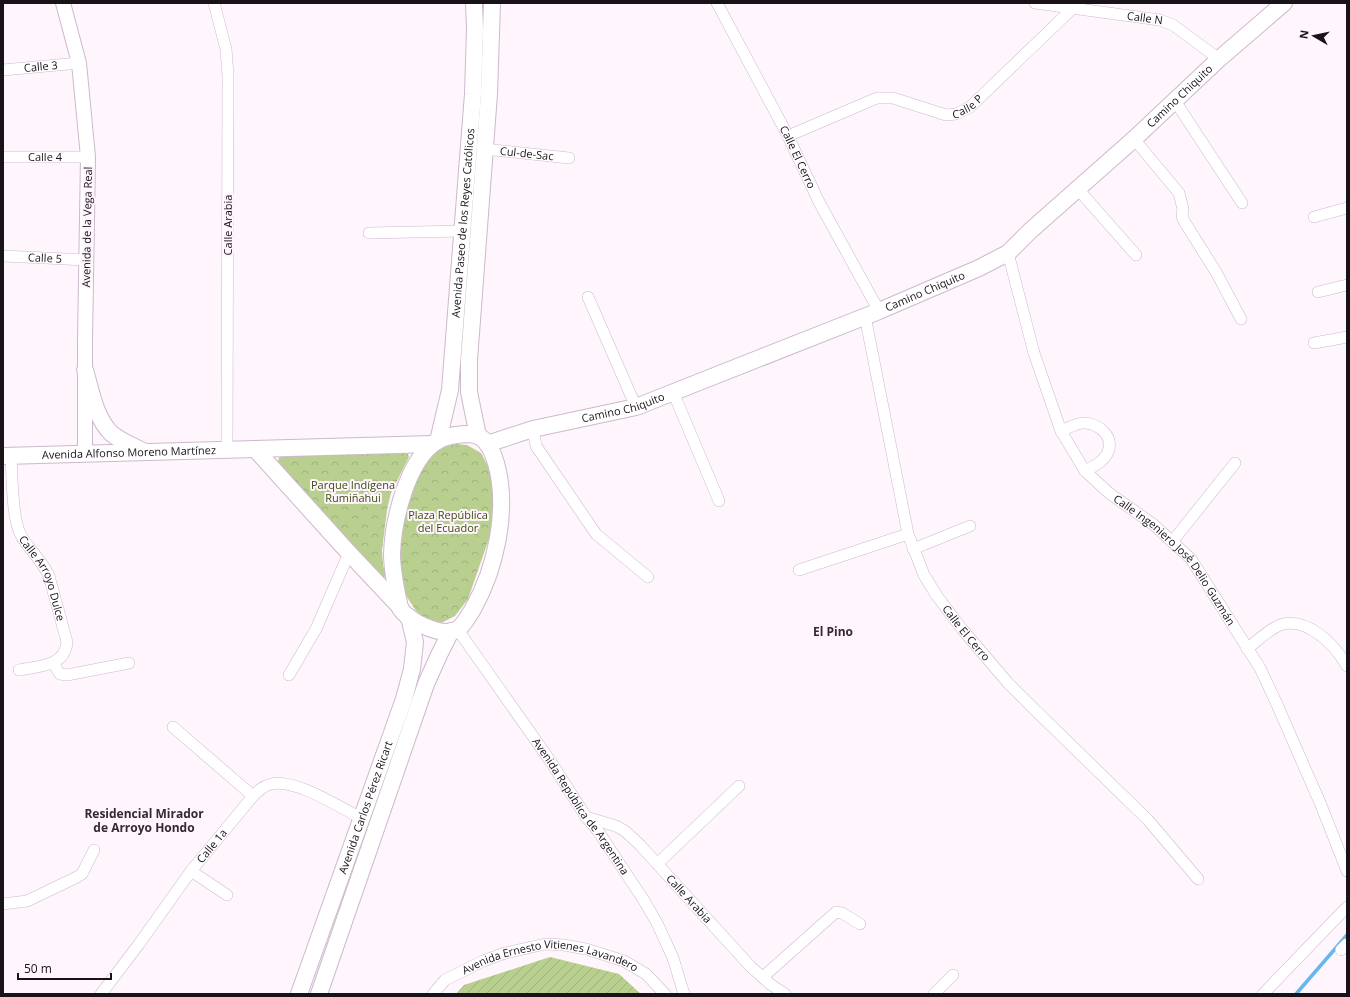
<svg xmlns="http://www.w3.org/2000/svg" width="1350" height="997" viewBox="0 0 1350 997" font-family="'Open Sans',sans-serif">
	<defs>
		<pattern id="forest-crowns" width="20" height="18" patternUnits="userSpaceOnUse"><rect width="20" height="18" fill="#b9cf90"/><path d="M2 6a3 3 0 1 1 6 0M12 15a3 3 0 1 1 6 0" fill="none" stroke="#9eb17c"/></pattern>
		<pattern id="garden-furrows" width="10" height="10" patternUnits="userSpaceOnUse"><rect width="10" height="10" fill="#b9cf90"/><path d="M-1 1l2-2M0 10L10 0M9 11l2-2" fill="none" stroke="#9eb17c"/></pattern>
	</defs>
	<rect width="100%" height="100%" fill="#fef5fd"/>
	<g fill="url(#forest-crowns)">
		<polygon points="456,444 467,445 481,453 488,466 493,481 494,506 492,530 468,599 455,616 441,623 425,618 416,611 407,597 399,574 402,520 420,469 431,455 444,447"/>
		<path d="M404,453l4,1 1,3 -18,36 -4,17 -5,40 1,15 3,10 -3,4 -105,-115c0,-5 1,-7 5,-10z"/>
	</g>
	<polygon fill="url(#garden-furrows)" points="550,957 619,974 641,994 456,994 464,985"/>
	<polygon fill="#b9cf90" points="429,501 479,511 473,538 423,527"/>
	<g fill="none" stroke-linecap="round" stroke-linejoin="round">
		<polyline stroke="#68b6ef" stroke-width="3.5" points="1296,994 1347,935"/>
		<g stroke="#cdb9cd" stroke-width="12">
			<g id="minor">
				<polyline points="214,3 226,49 228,76 227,449"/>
				<path id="s1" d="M717,3l71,133 31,66 60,109"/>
				<path id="s2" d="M1035,3l125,17 13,5 46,34"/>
				<path id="s3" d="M3,70l76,-7"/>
				<polyline points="1175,101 1242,203"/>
				<path id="s4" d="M788,136l89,-38h16l53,17 10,-1 14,-7 103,-99"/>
				<polyline points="1134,139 1179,193 1183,209 1182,216 1184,221 1216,272 1241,319"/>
				<path id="s5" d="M484,149l85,9"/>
				<path id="s6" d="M3,157h85"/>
				<polyline points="1077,188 1136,255"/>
				<polyline points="1314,217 1347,208"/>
				<polyline points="369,233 462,231"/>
				<path id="s7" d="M1008,253l26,100 27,78 24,40 24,22 45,32 37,34 69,109 15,32 46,105 26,66"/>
				<path id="s8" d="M3,256l84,4"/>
				<polyline points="1318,292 1347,285"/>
				<polyline points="588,297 636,407"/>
				<path id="s9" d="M865,316l43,218 16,41 13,21 25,33 46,54 23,23 117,114 50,59"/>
				<polyline points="1314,343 1347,337"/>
				<polyline points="673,392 719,501"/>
				<polyline points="533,429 536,446 596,534 648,577"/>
				<path d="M1061,431c7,-3 15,-8 23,-8 15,0 32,15 23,31 -5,9 -13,12 -22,17"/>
				<path id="s10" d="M11,455c1,19 1,66 10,80 8,15 21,25 28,41l18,66c-2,25 -29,24 -48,28"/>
				<polyline points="1172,542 1235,463"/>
				<polyline points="913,549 970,526"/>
				<polyline points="799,570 908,534"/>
				<path id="s11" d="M458,630l93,132 35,55 12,14 45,68 14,24 16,35 11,36"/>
				<path d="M1247,649c10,-8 21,-19 33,-24 27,-9 55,20 67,41"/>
				<polyline points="53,663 60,674 67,675 129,663"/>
				<polyline points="289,675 316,629 349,553"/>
				<polyline points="173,727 253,796"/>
				<path id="s12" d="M586,817l30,9 9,5 15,14 110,121 20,18 15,10"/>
				<polyline points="657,864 739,786"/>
				<polyline points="191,871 227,895"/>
				<polyline points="3,904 27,901 75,878 82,874 94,850"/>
				<polyline points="1341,950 1347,944"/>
				<polyline points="763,977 836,912 842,913 860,924"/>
				<path id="s13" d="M101,994l38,-50 52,-73 62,-75c5,-5 10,-10 18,-12 24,-6 68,23 90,34"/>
				<path id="s14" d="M433,994l12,-14 38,-19 22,-8 40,-9 19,1 22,4 38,12 22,13 19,20"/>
				<polyline points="934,994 953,975"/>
				<polyline points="1263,994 1347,907"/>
			</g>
		</g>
		<g stroke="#cdb9cd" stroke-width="16">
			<polyline id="tertiary" points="63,3 79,63 88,157 85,341 85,453"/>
		</g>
		<g stroke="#cdb9cd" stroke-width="18">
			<g id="secondary">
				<path d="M85,370c6,20 10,47 26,63 9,8 22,13 32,18"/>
				<path d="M466,434c3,0 8,0 12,2 10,4 15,17 18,27 13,46 0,105 -23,146 -4,6 -10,18 -17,21 -10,5 -23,0 -32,-4 -8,-3 -20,-11 -24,-18 -1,-3 -1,-7 -2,-9 -3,-15 -6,-31 -6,-45 1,-33 15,-94 45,-113 8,-5 19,-6 29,-7z"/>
				<polyline points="478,436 469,392 469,360 489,94 492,3"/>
				<path id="s15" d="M438,441l12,-51 23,-296 2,-65 -1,-26"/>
				<path id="s16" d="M487,444l46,-15 103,-22 243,-96 100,-43 29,-15 22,-22 104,-92 85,-80 65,-56"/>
				<polyline points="255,449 349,553 400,607"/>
				<path id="s17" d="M3,456l430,-12"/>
				<path id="s18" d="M299,994l105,-295 8,-30 3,-27 -6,-25"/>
				<polyline points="319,994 426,684 439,655 451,631"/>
			</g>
		</g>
		<use href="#minor" stroke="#fff" stroke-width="11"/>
		<use href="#tertiary" stroke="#fff" stroke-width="14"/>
		<use href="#secondary" stroke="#fff" stroke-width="16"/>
	</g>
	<g text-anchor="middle" stroke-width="4" stroke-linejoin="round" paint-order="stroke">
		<g font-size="11" fill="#191219" stroke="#fef5fd">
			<text dy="4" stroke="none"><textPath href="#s2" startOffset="111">Calle N</textPath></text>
			<text dy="4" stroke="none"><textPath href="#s3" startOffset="38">Calle 3</textPath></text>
			<text dy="4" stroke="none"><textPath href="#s16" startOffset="789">Camino Chiquito</textPath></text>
			<text dy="4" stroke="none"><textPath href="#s4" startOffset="192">Calle P</textPath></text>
			<text dy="4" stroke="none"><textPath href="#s5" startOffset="43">Cul-de-Sac</textPath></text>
			<text dy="4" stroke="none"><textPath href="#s6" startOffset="42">Calle 4</textPath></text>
			<text dy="4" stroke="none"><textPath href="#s1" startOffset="174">Calle El Cerro</textPath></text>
			<text dy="4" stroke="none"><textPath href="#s15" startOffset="220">Avenida Paseo de los Reyes Católicos</textPath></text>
			<text transform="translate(228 225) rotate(-90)" y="4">Calle Arabia</text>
			<text transform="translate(87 227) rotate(-89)" y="4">Avenida de la Vega Real</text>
			<text dy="4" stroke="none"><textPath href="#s8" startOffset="42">Calle 5</textPath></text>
			<text dy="4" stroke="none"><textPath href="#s16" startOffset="465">Camino Chiquito</textPath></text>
			<text dy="4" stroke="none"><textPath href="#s16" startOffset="141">Camino Chiquito</textPath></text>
			<text dy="4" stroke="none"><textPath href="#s17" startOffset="126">Avenida Alfonso Moreno Martínez</textPath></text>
			<text dy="4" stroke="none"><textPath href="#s7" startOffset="360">Calle Ingeniero José Delio Guzmán</textPath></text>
			<text dy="4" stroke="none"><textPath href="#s10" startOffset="130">Calle Arroyo Dulce</textPath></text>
			<text dy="4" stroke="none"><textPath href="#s9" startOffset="338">Calle El Cerro</textPath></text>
			<text dy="4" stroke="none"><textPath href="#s18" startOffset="198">Avenida Carlos Pérez Ricart</textPath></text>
			<text dy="4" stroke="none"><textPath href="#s11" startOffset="215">Avenida República de Argentina</textPath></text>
			<text dy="4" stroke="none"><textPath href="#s13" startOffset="185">Calle 1a</textPath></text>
			<text dy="4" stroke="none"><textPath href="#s12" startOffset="135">Calle Arabia</textPath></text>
			<text dy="4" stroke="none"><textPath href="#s14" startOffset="130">Avenida Ernesto Vitienes Lavandero</textPath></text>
		</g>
		<g font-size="11" fill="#3b4b0d" stroke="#fef5fd">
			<text x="353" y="489">Parque Indígena<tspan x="353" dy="13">Rumiñahui</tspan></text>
			<text x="448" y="519">Plaza República<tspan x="448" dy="13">del Ecuador</tspan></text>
		</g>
		<g font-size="12" font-weight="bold" fill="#362736" stroke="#fef5fd">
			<text x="833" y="636">El Pino</text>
			<text x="144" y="818">Residencial Mirador<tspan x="144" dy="14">de Arroyo Hondo</tspan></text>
		</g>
	</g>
	<rect width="1350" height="997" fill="none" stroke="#191219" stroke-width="8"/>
	<g transform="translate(1314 36) rotate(279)" stroke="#fef5fd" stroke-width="3" paint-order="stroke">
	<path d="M0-3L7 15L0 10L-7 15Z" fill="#191219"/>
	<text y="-6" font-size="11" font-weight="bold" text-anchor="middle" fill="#191219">N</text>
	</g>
	<path d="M18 973v6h93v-6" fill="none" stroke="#191219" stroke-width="2"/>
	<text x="24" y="973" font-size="12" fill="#191219" stroke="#fef5fd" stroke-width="3" paint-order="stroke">50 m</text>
</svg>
